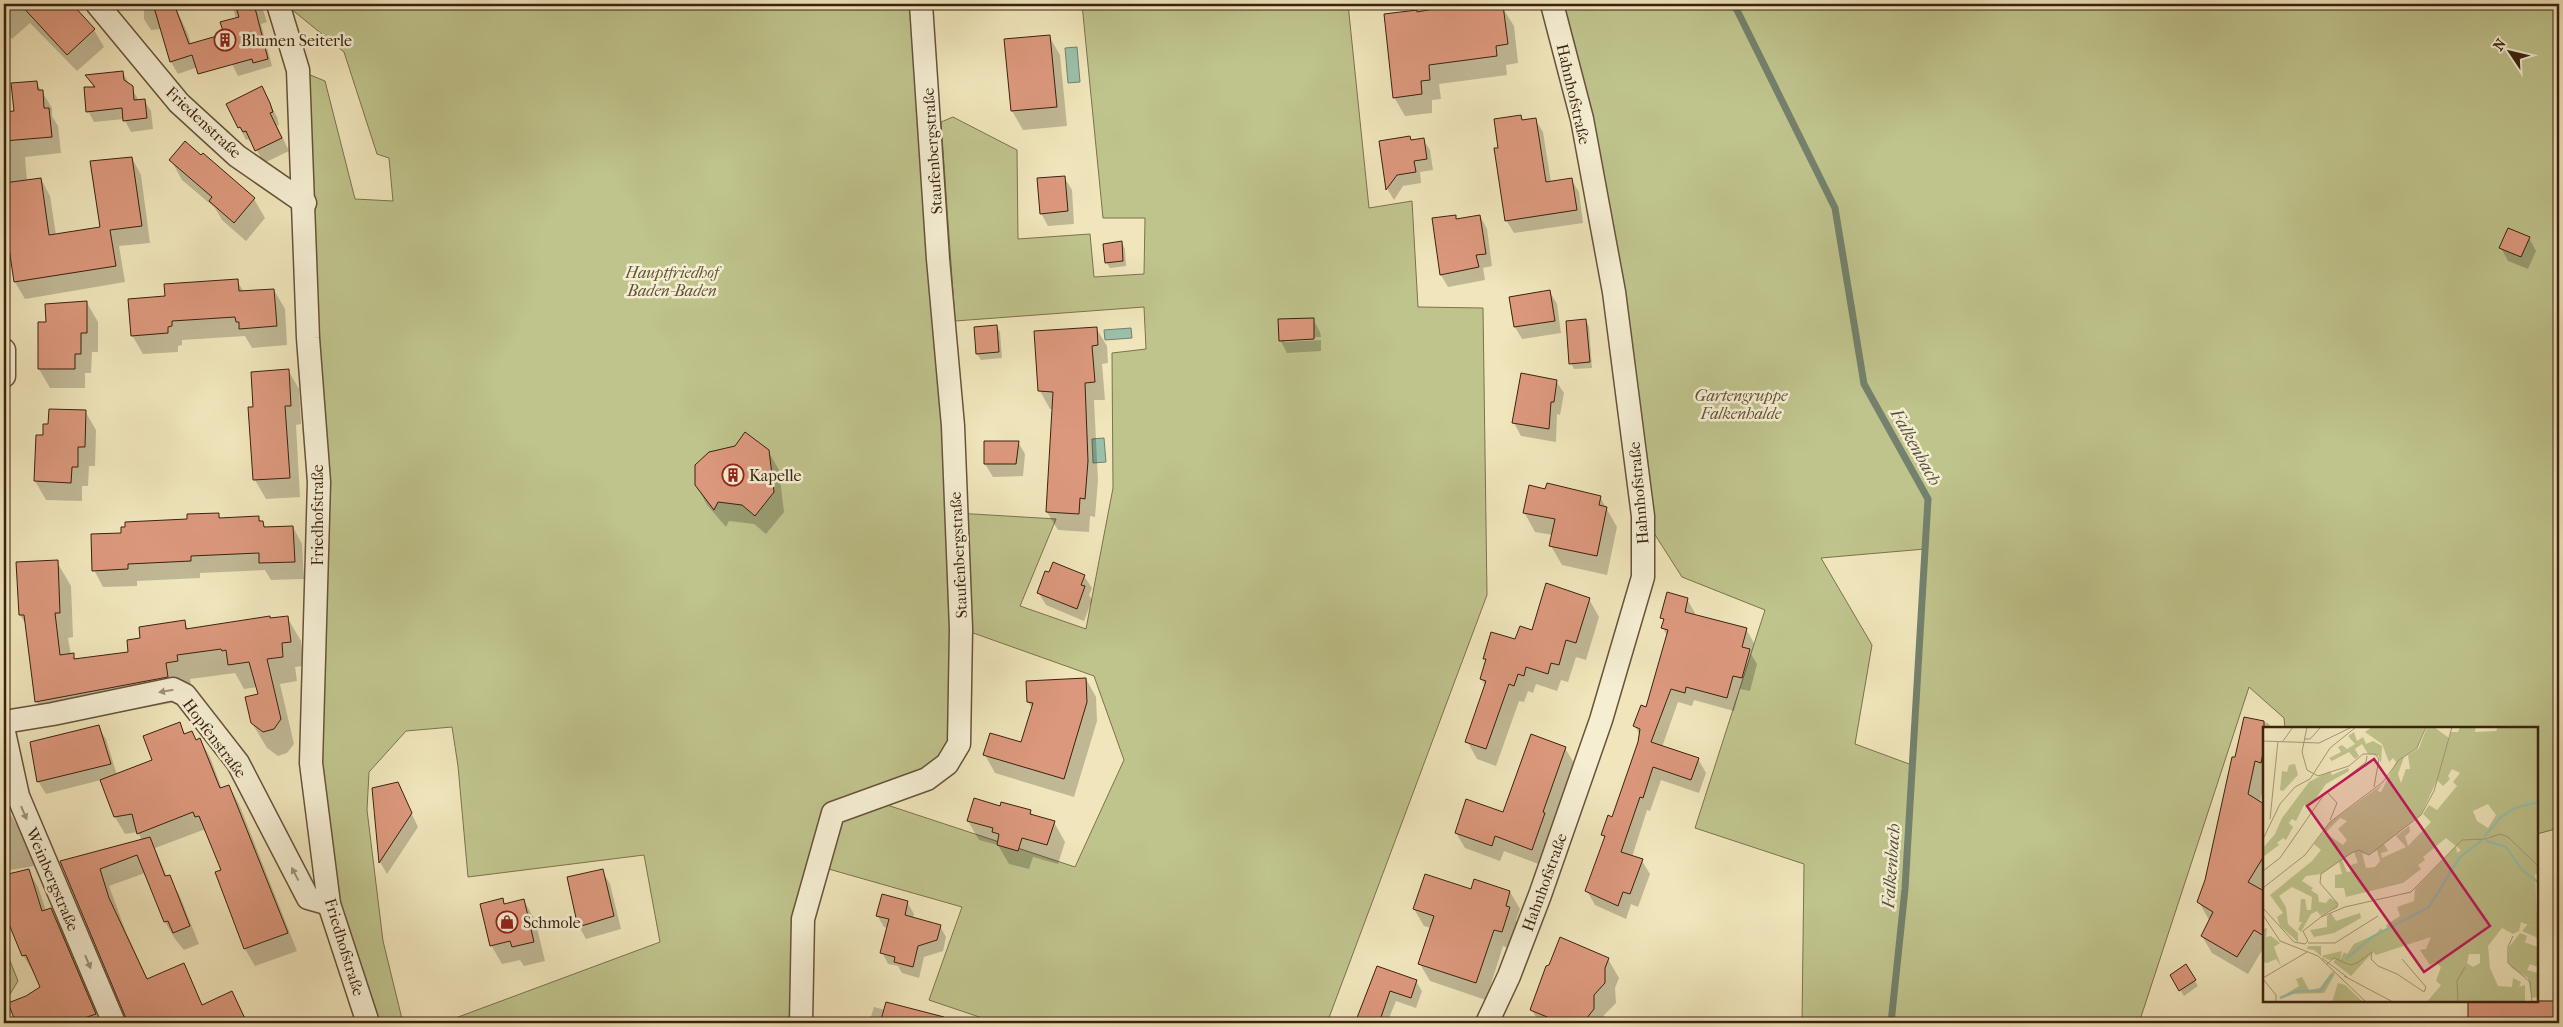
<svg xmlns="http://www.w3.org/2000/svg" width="2563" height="1027" viewBox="0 0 2563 1027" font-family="'IM FELL French Canon',serif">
	<rect width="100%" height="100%" fill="#f0e5bb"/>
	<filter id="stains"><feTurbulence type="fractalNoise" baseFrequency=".004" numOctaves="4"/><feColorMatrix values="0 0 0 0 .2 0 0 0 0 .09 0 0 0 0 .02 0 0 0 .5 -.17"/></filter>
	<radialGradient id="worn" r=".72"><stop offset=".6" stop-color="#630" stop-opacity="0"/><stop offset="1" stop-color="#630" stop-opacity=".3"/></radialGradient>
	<g fill="#bfc38c" stroke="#7c724d" fill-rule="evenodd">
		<path d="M285,4h636l35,509 100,6 -36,87 66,23 27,-141 -1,-135 34,-4 -2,-42 -189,14 -14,-199 12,-5 64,33 1,89 72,-5 4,43 50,-3 1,-56h-42l-21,-214h266l21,204 43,-7 6,106 65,1 4,287 -160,428h-330l-68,-23 33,-93 -144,-41 -17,157h-359l218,-81 -16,-87 -176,22 -10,-111 -6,-39 -46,4 -37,41 -2,38 16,131 20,82h-36l-40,-115 -13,-246 -16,-592 27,11 30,118 38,2 -4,-43 -12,-4 -33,-102zM962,629l132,47 30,84 -49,107 -203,-67 75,-36z"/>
		<path d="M1552,4h1007v824l-22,6v-106h-252l-1,-10 -35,-31 -110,336h-337l2,-159 -109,-36 70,-218 -83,-33 -39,-61zM1925,549l-13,216 -57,-21 17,-99 -51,-87z"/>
		<polygon points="4,946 18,981 4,1004"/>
	</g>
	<g fill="#9bc0aa" stroke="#74816c">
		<polygon points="1077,47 1080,82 1068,83 1065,48"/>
		<polygon points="1131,328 1132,338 1105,340 1104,330"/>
		<polygon points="1104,438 1106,462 1093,463 1092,439"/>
	</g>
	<g fill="#0003">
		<polygon points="4,4 70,4 94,30 104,47 77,71 30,23 12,39 4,30"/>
		<polygon points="142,4 174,4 188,34 198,67 178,74 171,62 162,29 151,30 144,19 144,10"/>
		<polygon points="232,4 261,4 267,22 261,24 272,66 238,76 232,64 225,35 236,19"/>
		<polygon points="1469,4 1480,4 1483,9 1502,7 1514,26 1518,63 1506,65 1507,75 1439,84 1441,99 1432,100 1432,113 1405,116 1394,97 1417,13"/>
		<polygon points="1049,36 1060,55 1067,126 1023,130 1012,111"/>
		<polygon points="123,73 139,101 144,100 151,111 153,129 131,132 124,119 94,122 88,111 94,88 87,76"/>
		<polygon points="36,82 52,108 52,116 58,126 61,153 25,157 27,181 41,179 50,196 56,235 101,228 132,158 141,175 150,243 119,246 125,282 25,299 15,282 4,204 4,113 15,112"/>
		<polygon points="261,88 277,117 279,125 277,126 289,151 264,163 253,144 248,139 246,140 228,104"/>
		<polygon points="1520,116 1523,121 1535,119 1543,132 1551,182 1571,179 1579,192 1583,223 1514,233 1506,220"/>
		<polygon points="1410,138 1412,141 1423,139 1430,150 1433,170 1420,172 1421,183 1403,186 1394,200 1388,190 1381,142"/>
		<polygon points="171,160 254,199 265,218 246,241 222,220 215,208 182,180"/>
		<polygon points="1064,177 1072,190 1074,224 1048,226 1041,213"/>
		<polygon points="1455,216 1457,220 1480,216 1487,229 1492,266 1483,268 1485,280 1448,287 1441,275"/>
		<polygon points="2529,238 2536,251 2528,269 2508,261 2501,248"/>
		<polygon points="1122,243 1125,249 1126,266 1110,268 1106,262"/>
		<polygon points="237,281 244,292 274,290 285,309 287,345 252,348 245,336 182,340 182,345 178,346 178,352 143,354 132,335 166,297"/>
		<polygon points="1550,292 1557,304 1561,333 1522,339 1515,327"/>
		<polygon points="87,303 98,322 98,352 92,352 91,373 85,373 85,388 50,388 39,369 47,324"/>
		<polygon points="1313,319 1320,332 1321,337 1285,339 1285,342 1321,340 1321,351 1287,353 1280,340"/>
		<polygon points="1585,320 1589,326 1592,368 1574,369 1571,363"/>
		<polygon points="996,326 1000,332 1002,358 981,360 977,354"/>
		<polygon points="1096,328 1107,346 1108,363 1102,364 1105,400 1094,400 1098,480 1095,517 1090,516 1089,532 1058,530 1047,512 1054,409 1050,409 1040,391"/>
		<polygon points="288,370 299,389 301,424 296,425 300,497 266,499 255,480 250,409 255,408"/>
		<polygon points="1556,381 1564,393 1560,415 1557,414 1556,442 1521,436 1514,423"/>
		<polygon points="85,411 96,430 95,466 89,466 88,486 82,486 82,501 46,500 35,481 37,436 45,436 50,425"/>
		<polygon points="1018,442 1025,454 1023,476 993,477 985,464"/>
		<polygon points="768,451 779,470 784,512 766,534 754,524 729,521 726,527 707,505 696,485"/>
		<polygon points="1546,490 1600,497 1617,527 1607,575 1562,565 1551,546 1553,535 1535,532 1524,512"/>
		<polygon points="218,514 221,519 258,517 266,528 293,527 302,544 304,579 271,580 265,570 200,573 200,578 137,581 137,586 103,587 94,570 122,534"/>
		<polygon points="57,562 71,586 73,637 68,638 71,655 73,654 76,660 129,653 142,639 184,622 189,630 287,617 301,641 304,666 295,667 297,681 280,684 294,744 287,753 278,756 267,748 252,723 259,695 257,687 244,689 235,673 190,679 191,685 179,687 182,701 50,725 36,701 27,626 20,615"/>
		<polygon points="1084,576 1092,588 1089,595 1092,600 1084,621 1046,605 1038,592"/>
		<polygon points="1589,599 1599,617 1586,660 1576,657 1568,682 1561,680 1557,691 1536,684 1533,693 1528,691 1524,702 1519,701 1496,766 1477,759 1467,741 1486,687 1481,679 1487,662 1484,658"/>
		<polygon points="1687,599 1695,613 1694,616 1746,629 1754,643 1751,654 1757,664 1750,691 1740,689 1734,711 1694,700 1692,706 1678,702 1662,747 1698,759 1706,773 1699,793 1661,780 1650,811 1647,810 1632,857 1642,861 1650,874 1638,907 1631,904 1626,919 1595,905 1587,891 1606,840 1603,835 1613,819 1640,736 1635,726 1647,708 1667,636 1663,628 1664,622 1662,617"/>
		<polygon points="1086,679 1096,697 1097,721 1074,797 995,773 985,755 1022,744 1032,709 1028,701"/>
		<polygon points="2245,718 2268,723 2272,728 2264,728 2264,783 2260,802 2264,805 2264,947 2248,974 2212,953 2202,936 2209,920 2199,902 2206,881"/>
		<polygon points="179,724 186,735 192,732 197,741 200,740 210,757 222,789 229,786 239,804 297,951 255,966 245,949 216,873 223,871 208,834 203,830 155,848 167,877 179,894 199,944 184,950 175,939 165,922 145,873 109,886 126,932 148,980 183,964 203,1006 232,993 248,1023 130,1023 61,861 142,841 138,832 125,834 115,817 101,780 46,794 38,781 98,727 106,739 117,775 154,761"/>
		<polygon points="1565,748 1574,763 1541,865 1504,851 1500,861 1465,848 1456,833 1504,814"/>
		<polygon points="397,783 418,827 387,874 380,862 373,789"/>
		<polygon points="4,784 9,812 26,840 34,866 4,871"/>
		<polygon points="1001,807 1030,811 1033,816 1054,822 1065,842 1058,864 1033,857 1029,869 1009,864 998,845 979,840 968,821"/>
		<polygon points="28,870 38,887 46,911 51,910 61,927 101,1023 17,1023 9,1003 27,997 42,987 23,955 4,908 4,876"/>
		<polygon points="602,871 610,884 621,929 586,939 579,926"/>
		<polygon points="1510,892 1520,909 1516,920 1519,925 1511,949 1503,946 1486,1000 1430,981 1420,964 1431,928 1424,926 1414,909"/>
		<polygon points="502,900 505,905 524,901 535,920 545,961 524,966 520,960 502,964 491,945"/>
		<polygon points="907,902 914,914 913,919 940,926 946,937 943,951 924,957 919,978 902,973 898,966 888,964 882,952 888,928 884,927 877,915"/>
		<polygon points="1608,959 1619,978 1615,988 1616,1003 1604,1015 1604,1023 1539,1023 1532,1010"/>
		<polygon points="1378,968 1416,981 1422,991 1416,1008 1396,1001 1387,1023 1355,1023"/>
		<polygon points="2171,975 2195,981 2198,986 2184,996"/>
		<polygon points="2537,1000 2559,1001 2559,1023 2463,1023 2463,1018 2469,1019 2469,1001"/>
		<polygon points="874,1007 885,1010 932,1023 869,1023"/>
		<polygon points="2210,1017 2214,1023 2201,1023"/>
	</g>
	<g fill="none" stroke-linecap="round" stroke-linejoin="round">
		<polyline stroke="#74816c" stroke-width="7" points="1734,4 1835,208 1864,384 1928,499 1905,889 1891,1023"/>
	</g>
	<g fill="#dc987d" stroke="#3a220e">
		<polygon points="20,4 72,4 95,29 67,55"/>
		<polygon points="153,4 174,4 189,44 224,34 220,22 239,17 235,4 254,4 268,59 253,63 252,59 198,74 192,55 170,62"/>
		<polygon points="1461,4 1480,4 1481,8 1503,5 1508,44 1496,46 1497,56 1429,65 1430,80 1421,81 1422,94 1393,98 1384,14 1417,10 1417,12"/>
		<polygon points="1050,35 1057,107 1011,111 1004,39"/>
		<polygon points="123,71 124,80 133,86 134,100 145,99 147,118 123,121 122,108 86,112 84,87 95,87 85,75"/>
		<polygon points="37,81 38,90 43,90 44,108 49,108 52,137 4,141 4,112 14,111 11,83"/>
		<polygon points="262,86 270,103 273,112 270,113 282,138 255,151 246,131 243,132 240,127 238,128 226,104"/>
		<polygon points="1521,115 1522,120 1536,118 1546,182 1572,178 1577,210 1505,221 1494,148 1498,148 1494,119"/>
		<polygon points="1410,136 1411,140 1424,138 1427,159 1414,161 1416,172 1397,175 1386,190 1379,141"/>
		<polygon points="185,141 201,155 203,153 255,198 234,223 209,201 212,197 169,160"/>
		<polygon points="132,157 142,226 110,230 116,266 14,282 4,214 4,183 41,178 49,235 100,227 90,161"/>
		<polygon points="1065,176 1068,211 1040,214 1037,178"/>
		<polygon points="1456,215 1456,219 1480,215 1486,254 1476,255 1479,267 1440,275 1432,218"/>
		<polygon points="2508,228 2530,237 2521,257 2499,248"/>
		<polygon points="1122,241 1123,261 1105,263 1103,244"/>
		<polygon points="238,279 239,291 274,289 277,326 239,329 239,322 236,322 235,317 172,321 172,326 168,327 168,333 131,336 128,299 165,296 164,284"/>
		<polygon points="1550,290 1555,321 1514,327 1509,297"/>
		<polygon points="87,301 87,333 81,333 81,354 75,354 75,369 38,369 38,322 46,322 45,304"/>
		<polygon points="1314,318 1314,339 1279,341 1278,319"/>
		<polygon points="1586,319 1590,362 1569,364 1566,321"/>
		<polygon points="997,325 999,352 976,354 974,327"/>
		<polygon points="1097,327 1098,345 1092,346 1095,382 1085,383 1088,461 1085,499 1080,498 1079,514 1046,512 1053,392 1038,391 1034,331"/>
		<polygon points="289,369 291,406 285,406 290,478 253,480 248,407 253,407 251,372"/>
		<polygon points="1521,373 1557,380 1554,402 1551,402 1549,429 1512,423"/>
		<polygon points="49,409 86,410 85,447 78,447 78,467 72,467 71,483 34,481 36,435 43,435 43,424 48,424"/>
		<polygon points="745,432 769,450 774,492 755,516 742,505 718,502 714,510 695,485 695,465 709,452 735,446"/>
		<polygon points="984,441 1019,441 1016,464 984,464"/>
		<polygon points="1547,483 1601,496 1599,505 1607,507 1597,556 1549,546 1555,519 1523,513 1529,485 1545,489"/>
		<polygon points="219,513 219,518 259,516 259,521 263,521 264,527 293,526 295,562 259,563 259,553 191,556 191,561 128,564 128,569 92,571 91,534 121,533 121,527 125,527 125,522 187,519 187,514"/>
		<polygon points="58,560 60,613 55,613 60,655 74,653 74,659 128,652 127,640 140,638 139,627 185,620 186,629 270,616 270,618 288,616 291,642 282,643 283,657 267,659 281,719 274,729 263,732 251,723 245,697 258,694 249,662 228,665 226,650 222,651 221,649 177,655 178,661 166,663 168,677 35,702 24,615 19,615 16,562"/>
		<polygon points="1053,562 1085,575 1081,585 1085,586 1077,609 1037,593 1045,571 1049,572"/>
		<polygon points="1546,583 1590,598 1576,643 1566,640 1559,665 1551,663 1548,674 1526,667 1524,676 1518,674 1514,686 1509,684 1486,749 1465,742 1486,681 1480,679 1486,659 1483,659 1491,632 1515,639 1520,626 1532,630"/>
		<polygon points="1667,592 1688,598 1685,612 1747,628 1742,647 1750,649 1742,678 1733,676 1727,698 1686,687 1685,693 1671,689 1651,742 1699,758 1691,780 1653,767 1643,798 1640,797 1621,852 1643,859 1630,894 1623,892 1618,906 1585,891 1605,836 1601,835 1608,815 1612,817 1638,742 1640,729 1633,726 1641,705 1646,707 1668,630 1661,628 1664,619 1660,618"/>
		<polygon points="1086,678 1087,702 1064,779 983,755 990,733 1021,742 1033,703 1027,702 1026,681"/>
		<polygon points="2244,717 2264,721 2264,748 2261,763 2255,761 2248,794 2264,804 2264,856 2248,882 2264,891 2264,936 2254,930 2237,957 2201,936 2213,912 2197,902 2205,880 2232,757 2235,757"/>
		<polygon points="180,722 184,734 192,731 196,740 200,738 220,788 229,785 288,933 244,949 215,872 221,870 199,816 195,817 193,812 137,834 132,814 114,817 100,780 152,760 143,736"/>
		<polygon points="99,725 111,764 37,782 30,742"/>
		<polygon points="1531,734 1566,747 1543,812 1545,813 1532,850 1495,836 1492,846 1455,833 1466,799 1503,812"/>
		<polygon points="398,782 412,813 379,863 372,788"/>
		<polygon points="974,798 1000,806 1001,802 1031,810 1030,814 1055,821 1047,845 1022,838 1018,851 997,845 999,834 992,832 993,828 967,821"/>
		<polygon points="150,837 165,876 170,875 190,926 173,933 168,921 164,922 137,855 100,869 109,898 147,979 184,963 202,1005 232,991 247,1023 128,1023 60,861"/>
		<polygon points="29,869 42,911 51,908 96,1014 70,1023 16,1023 8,1003 26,996 40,987 26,955 22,956 4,912 4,875"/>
		<polygon points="603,869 614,916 578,927 567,877"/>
		<polygon points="1425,874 1471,889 1474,879 1510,891 1506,906 1510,907 1502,932 1494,930 1476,983 1418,964 1434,916 1413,909"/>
		<polygon points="882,894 908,901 905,915 941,925 937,940 918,946 913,967 894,962 895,957 880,953 889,919 876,916"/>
		<polygon points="503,898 504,904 524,899 534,942 512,947 510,941 490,946 480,904"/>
		<polygon points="1560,937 1609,958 1605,968 1605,983 1594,995 1594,1009 1583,1023 1562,1023 1530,1010 1546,966 1549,965"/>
		<polygon points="2186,964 2196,980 2179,991 2170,975"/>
		<polygon points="1377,966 1417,980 1411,998 1390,991 1379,1023 1355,1023"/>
		<rect x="2468" y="1001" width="91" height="22"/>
		<polygon points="886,1002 944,1017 943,1023 880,1023"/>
	</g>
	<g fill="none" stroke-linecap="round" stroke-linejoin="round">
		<g stroke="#685339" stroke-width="25">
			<g id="minor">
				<polyline points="97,4 179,103 237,156 305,203"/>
				<polyline points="278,4 298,70 308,338 319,482 311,763 329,904 368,1023"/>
				<polyline points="4,350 4,376"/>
				<polyline points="4,722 53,714 173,689 185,695 238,763 308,898 329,904"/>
				<polyline points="4,732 18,796 114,1023"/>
				<polyline points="801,1023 803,919 833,813 927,779 947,764 959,744 961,629 953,426 938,259 921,4"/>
				<polyline points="1487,1023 1509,976 1540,895 1601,720 1643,577 1643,516 1614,292 1582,119 1552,4"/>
			</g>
		</g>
		<use href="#minor" stroke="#f5eed3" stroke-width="22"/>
	</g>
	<defs><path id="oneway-solid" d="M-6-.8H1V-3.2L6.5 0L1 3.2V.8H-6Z" transform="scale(1.25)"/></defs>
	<g fill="#a1927a">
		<use href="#oneway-solid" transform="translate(166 691) rotate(170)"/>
		<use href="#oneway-solid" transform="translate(24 813) rotate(67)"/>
		<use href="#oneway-solid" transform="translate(295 874) rotate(-118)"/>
		<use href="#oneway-solid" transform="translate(88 962) rotate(67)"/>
	</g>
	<defs>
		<g id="building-ring" transform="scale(1.125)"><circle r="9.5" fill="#f5eed3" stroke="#8f2418" stroke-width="1.5"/><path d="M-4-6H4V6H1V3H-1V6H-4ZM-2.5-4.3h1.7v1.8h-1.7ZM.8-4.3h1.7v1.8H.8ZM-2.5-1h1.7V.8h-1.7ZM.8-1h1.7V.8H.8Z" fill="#8f2418"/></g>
		<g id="shop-ring" transform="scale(1.125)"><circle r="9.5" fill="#f5eed3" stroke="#8f2418" stroke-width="1.5"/><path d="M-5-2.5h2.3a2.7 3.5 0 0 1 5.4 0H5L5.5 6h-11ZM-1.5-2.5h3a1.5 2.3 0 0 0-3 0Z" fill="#8f2418"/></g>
	</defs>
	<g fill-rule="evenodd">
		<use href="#building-ring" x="225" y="40"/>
		<use href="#building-ring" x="733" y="475"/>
		<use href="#shop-ring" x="507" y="922"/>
	</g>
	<g text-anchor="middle" stroke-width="5" stroke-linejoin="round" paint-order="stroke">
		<g font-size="16" fill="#3a220e" stroke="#f5eed3" text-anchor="start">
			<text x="241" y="46">Blumen Seiterle</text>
			<text x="749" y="481">Kapelle</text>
			<text x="523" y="928">Schmole</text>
		</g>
		<g font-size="16" fill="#3a220e" stroke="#f5eed3">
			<text transform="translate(1574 94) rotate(77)" y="6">Hahnhofstraße</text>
			<text transform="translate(204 122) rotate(43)" y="6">Friedenstraße</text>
			<text transform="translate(932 151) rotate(-94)" y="6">Staufenbergstraße</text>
			<text transform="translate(1638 493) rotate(-95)" y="6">Hahnhofstraße</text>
			<text transform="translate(317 515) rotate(-90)" y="6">Friedhofstraße</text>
			<text transform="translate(958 555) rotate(-93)" y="6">Staufenbergstraße</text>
			<text transform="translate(215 738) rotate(53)" y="6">Hopfenstraße</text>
			<text transform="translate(53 879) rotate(67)" y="6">Weinbergstraße</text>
			<text transform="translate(1544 882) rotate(-70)" y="6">Hahnhofstraße</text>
			<text transform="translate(345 947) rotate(73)" y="6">Friedhofstraße</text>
		</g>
		<g font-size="16" font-style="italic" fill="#625234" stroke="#f5eed3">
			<text x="672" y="278">Hauptfriedhof<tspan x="672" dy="18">Baden-Baden</tspan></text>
			<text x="1741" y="401">Gartengruppe<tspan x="1741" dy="18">Falkenhalde</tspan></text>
		</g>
		<g font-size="18" font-style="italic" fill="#57513d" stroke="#f5eed3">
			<text transform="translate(1916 447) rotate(61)" y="6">Falkenbach</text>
			<text transform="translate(1891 866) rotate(-86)" y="6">Falkenbach</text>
		</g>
	</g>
	<g transform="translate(2263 727)">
		<rect width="275" height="275" fill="#f0e5bb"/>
		<path d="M109,0h54l-9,21 -13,9 -6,17 3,9 5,-14h4l-2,-14 11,-7 8,-21h7l15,11 2,-6h7l2,-5h16l-1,5 21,-1 2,-4h40v148l-3,-1 3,64 -16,-7 5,-6 6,2 -12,-5 -2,9 -6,3 -11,-6 -14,18 2,22 8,18 14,1 1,-9 8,4 -2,5 6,-2v17h-98l14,-17 -5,-4 5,-14 -6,-5 -5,3 -10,-15 6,-1 5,-12 -55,18 -3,-3 -22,24 -18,-14 3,-3 -7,1 -8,-4 -7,-6 -7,-1 1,-3h13v10l21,-5 -2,9 4,-8 3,2 7,-10 22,-10 5,-6 2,3 4,-3 -1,-3 14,-9 -3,-9 17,-6 1,-12 41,-43 1,7 4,-3 -15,-12 -23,19 2,3 -7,5 3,4 -18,14 -57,14 -2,-9h-9v-13l7,-1 -3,-12 3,-2 5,12 5,-1 -1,-6 7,-2 -4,-11 -33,22 -15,2 -4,5 11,7 -2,2 7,5 1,7 7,1 4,-5 7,4v5l-17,8 -3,-4 -6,3 -10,18 -3,-3 4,-7h-3l2,-23h4l2,11h4l1,-13 -20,-10 -13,9 7,11 2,17 10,9v9l-18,-16 -3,-9 6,-4 -13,-18 42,-34 9,-11 -7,-6 16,-22 53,-38 -6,7 4,1 15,-30 -3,-4 -4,4 -7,-18 -17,-12zM189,42l8,4 -7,9 4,4 -20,24 -8,-5 -6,9 8,8 -23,24 -3,-10 5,-4 -1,-6 -13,10 10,11 -24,11 -1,-5 7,-2 -4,-7 37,-29 16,-35 6,6 7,-7 -2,-3zM225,77l8,11 -8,13 -11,-7 -4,-10zM77,91l7,3 -9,8 9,11 -4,5 -18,-12zM114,123l3,11 -5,6 -9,1 -4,-15 7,2zM206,227h11v9l-7,4 -6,-4zM91,5l3,9 6,-4 3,7 7,-3 9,5 -1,18 -2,-8 -11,-2 -6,-10 -7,5 4,7 -4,3 -6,-7 -17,9 -3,-3 12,-6 -3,-5 4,-2 5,4 8,-5 -7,-8zM32,37l3,11 -15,16 -3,-1 2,-19 5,1 2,-7zM85,41l1,3 -23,13 -15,21h-7l-8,16 -4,-2 -3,4 4,4 -7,13 -3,-2 -6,5 2,2 -16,12v-9l12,-14 7,-16 27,-36 21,-11 2,4zM68,186l5,8 24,-8 1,5 -27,15 -20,4 -4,-7 17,-3v-11zM4,201l-1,9 5,-1 9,7 -6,4 7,19 -5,-7 -9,4 -4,-1v-33zM257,206l7,3 -2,6 -4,-1 17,6v20l-8,-3 -3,6 11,3v24l-6,1 -4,-20 -16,-10 -4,-6 1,-15zM70,244l2,3 -11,19 -34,1 -12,5 21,-13 -3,-7 6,-2 7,13 11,-2zM75,256l7,2 18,17h-31z" fill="#bfc38c" fill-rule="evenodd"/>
		<path fill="none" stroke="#9bc0aa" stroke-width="2.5" d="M221,110l17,-20 14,-9 23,-6M223,114l20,6 16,23 16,12M83,232l26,-22 57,-30 30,-49 23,-18M17,271l17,-7h23l12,-17"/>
		<path fill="none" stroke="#a79776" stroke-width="1" d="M44,0l-5,25 5,18 11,6 31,-10 14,-12h12l4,5 -5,28M42,12h5l11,-12M0,14l56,2 33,-16M20,14l10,-14M64,65l10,11 -7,17M7,92l8,-78M0,112l17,-35 15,-17 15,-8 20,-31 26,-21M0,144l17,-13 43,-62 43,-34 1,-6M0,161l42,-33 25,-33 53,-40 16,-22 18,-12 9,-21M0,181l31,34 11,2 3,-3 -5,-10 18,-14 24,-10 66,-15 51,-52 23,-1 15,-5 8,3 30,29M0,188l17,26 38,15 48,46M58,189l16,-9 1,-3 -18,-21 1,-9 30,-21 8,-3 10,5 52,-40 13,-24 18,-64M250,209l-5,11v16l22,19 2,20M45,216h27l43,-27M59,231l25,19M64,237l7,-6 16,7 7,-2 15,-11 -1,7 7,7 19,8 27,18 2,-5 -24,-28M81,249l49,26M0,251l44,-26M0,252l13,16v7M195,275l-1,-21 8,-14"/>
		<path fill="#c2185b" fill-opacity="0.15" stroke="#c2185b" stroke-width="2.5" d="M111,32l116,167 -66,46 -117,-166z"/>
		<rect width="275" height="275" fill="none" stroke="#3a220e" stroke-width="2.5"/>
	</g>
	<rect width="2563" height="1027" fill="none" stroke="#f0e5bb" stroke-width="20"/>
	<rect x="5" y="5" width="2553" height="1017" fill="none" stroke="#3a220e" stroke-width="2.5"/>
	<rect x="10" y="10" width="2543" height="1007" fill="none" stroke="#3a220e"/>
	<g transform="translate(2510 52) rotate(305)" stroke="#f5eed3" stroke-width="4" paint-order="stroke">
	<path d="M0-4L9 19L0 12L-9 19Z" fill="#3a220e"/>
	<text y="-8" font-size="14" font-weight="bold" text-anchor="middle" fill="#3a220e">N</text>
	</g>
	<rect width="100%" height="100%" filter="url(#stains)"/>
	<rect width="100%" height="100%" fill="url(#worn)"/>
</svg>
